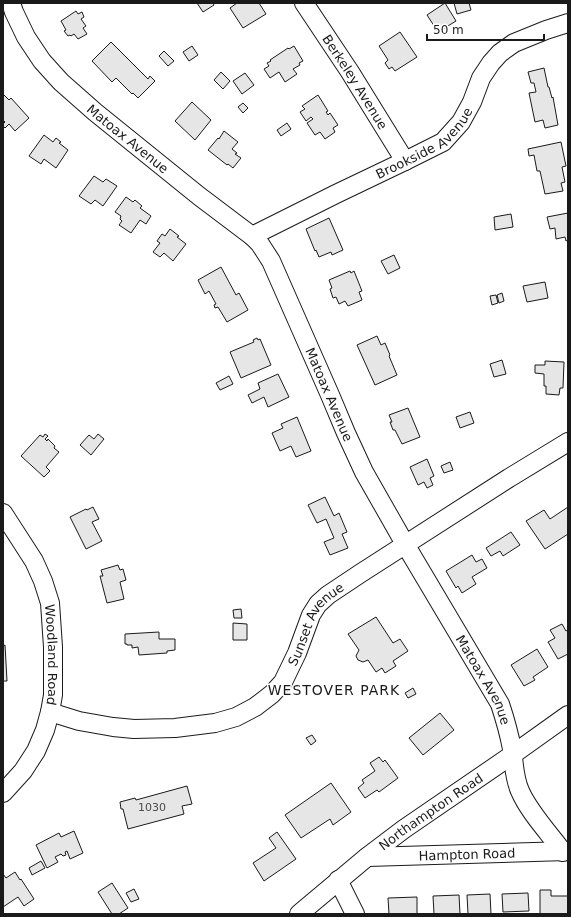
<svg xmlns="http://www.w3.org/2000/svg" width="571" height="917" viewBox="0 0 571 917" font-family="'DejaVu Sans',sans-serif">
	<rect width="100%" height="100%" fill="#fff"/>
	<g fill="#e6e6e6" stroke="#1a1a1a">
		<polygon points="197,3 213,3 214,5 203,12"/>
		<polygon points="237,3 259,3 266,14 243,28 230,8"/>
		<polygon points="445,3 456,21 438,32 427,15"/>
		<polygon points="454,3 469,3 471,10 457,14"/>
		<polygon points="76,11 78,14 82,12 84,17 81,19 86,26 83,28 87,34 78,39 74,34 71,36 70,35 68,36 64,31 66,30 61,21"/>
		<polygon points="400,32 417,57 395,71 392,67 389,69 385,63 388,60 379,46"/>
		<polygon points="111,42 148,79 150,76 155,81 138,98 133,93 132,94 116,78 112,82 92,61"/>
		<polygon points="192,46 198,55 189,61 183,52"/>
		<polygon points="294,46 303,61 299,63 300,65 293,69 297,74 285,82 279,72 270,78 264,69 269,66 267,63 271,61 270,60 288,48 289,49"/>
		<polygon points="164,51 174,61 168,66 159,56"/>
		<polygon points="544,68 548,87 549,87 552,98 553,97 558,125 545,128 543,120 535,122 529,93 536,92 534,83 531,83 528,72"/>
		<polygon points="221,72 230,81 223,89 214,80"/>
		<polygon points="245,73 254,85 242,94 233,81"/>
		<polygon points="3,94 9,100 11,98 29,118 15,131 9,124 5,128 3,126 3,124 5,122 3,120"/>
		<polygon points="318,95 328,111 326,112 328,115 330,113 338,125 333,128 335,132 325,139 320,132 315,135 307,123 313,119 311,117 306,121 300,112 305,109 302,106"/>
		<polygon points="192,102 211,120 195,140 175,121"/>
		<polygon points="243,103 248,108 243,113 238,107"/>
		<polygon points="287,123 291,129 281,136 277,130"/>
		<polygon points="224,131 238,142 232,149 237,153 235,154 241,158 233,168 228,164 227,165 208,150 218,138 219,139"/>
		<polygon points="44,135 53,142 56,138 61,142 59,143 68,150 56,168 44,159 41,164 29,156"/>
		<polygon points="561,142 566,166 562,167 565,182 561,183 563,191 545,194 540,171 537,171 534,155 529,156 528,149"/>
		<polygon points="94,176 103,182 106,179 117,186 103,206 95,200 91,204 79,196"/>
		<polygon points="126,197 133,202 135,200 142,206 140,208 151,216 146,224 140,220 131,233 119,225 122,221 120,219 121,216 115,212"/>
		<polygon points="568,213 568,240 566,241 565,237 556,239 555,228 550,229 547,217"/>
		<polygon points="511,214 513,227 495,230 494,217"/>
		<polygon points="329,218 343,250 332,255 331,252 319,257 316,250 315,251 306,229"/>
		<polygon points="170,229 179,236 177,237 186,244 173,261 164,253 160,257 153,252 160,243 157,241 162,234 165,236"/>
		<polygon points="394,255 400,268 388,274 381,261"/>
		<polygon points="221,267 236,295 239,293 248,310 227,322 218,307 215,308 214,305 216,304 209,291 205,294 198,280"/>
		<polygon points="350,271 351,273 354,271 362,291 359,292 362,300 348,306 345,301 339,304 336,297 333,298 330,289 332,288 329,280"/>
		<polygon points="545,282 548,298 527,302 523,286"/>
		<polygon points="502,293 504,301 499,303 497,295"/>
		<polygon points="496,295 498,303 492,305 490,296"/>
		<polygon points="377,336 381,345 385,343 390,355 389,356 397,375 375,385 357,345"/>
		<polygon points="257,338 258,340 260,339 271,365 241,378 230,352 254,342 253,340"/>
		<polygon points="502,360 506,374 494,377 490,364"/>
		<polygon points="545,361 564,362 563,388 560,388 559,395 546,394 546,386 544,386 544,374 535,373 535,365 545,365"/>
		<polygon points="278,374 289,397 268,407 264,397 252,403 248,395 260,389 258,383"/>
		<polygon points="229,376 233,384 220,390 216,383"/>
		<polygon points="408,408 420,437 402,444 395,430 393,430 390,422 392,422 389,415"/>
		<polygon points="470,412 474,423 460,428 456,417"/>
		<polygon points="297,417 311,451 296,457 291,446 280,451 272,433 283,428 281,424"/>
		<polygon points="45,434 48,436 45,439 47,441 48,439 55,446 54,448 59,452 46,467 50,471 44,477 21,456 40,435 43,437"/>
		<polygon points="98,434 104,439 91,455 80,445 89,435 94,439"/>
		<polygon points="427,459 434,476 430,478 433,485 427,488 424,482 418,485 410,467"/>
		<polygon points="450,462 453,470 444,473 441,466"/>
		<polygon points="325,497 334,516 339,513 347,532 342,534 348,548 330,555 324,542 334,538 326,519 317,523 308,505"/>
		<polygon points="93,507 99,519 92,522 102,541 86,549 70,517 86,509 87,510"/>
		<polygon points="568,507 568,534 545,549 526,521 544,510 550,519"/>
		<polygon points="511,532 520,545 503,556 500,551 491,556 486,548"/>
		<polygon points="472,555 476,562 482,559 487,568 472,577 476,584 462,593 458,586 456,588 446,571"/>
		<polygon points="118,565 120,570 123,569 126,580 120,582 124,599 107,603 100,576 103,576 101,570"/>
		<polygon points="241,609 242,618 234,618 233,610"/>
		<polygon points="376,617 393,643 400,639 408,651 393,661 396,666 385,673 382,668 376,672 368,660 363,662 358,660 356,656 359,650 348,634"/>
		<polygon points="233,623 247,624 247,640 233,640"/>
		<polygon points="562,624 566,631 568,630 568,654 558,659 548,642 555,638 550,630"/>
		<polygon points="159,632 159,639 175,639 175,650 167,651 167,653 139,655 138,647 132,648 132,645 127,645 127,644 125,644 125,634"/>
		<polygon points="5,645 7,681 3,681 3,646"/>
		<polygon points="537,649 548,667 533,677 535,680 524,686 511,665"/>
		<polygon points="413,688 416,694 408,698 405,693"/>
		<polygon points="440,713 454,730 423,755 409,738"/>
		<polygon points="312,735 316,741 311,745 306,738"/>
		<polygon points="379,757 383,762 385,760 398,778 379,792 377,790 365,798 358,788 364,783 362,780 375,771 370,763"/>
		<polygon points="331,783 351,812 333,825 330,819 301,838 285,815"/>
		<polygon points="187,786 192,804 182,806 184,814 128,829 123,809 121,809 120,802 135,798 136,800"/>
		<polygon points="74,831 83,853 70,859 67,851 65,852 66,855 63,856 61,854 55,857 58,862 47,868 36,845 59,833 61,837"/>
		<polygon points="277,832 296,859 264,881 253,863 276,848 269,838"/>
		<polygon points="41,861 45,868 32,875 29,868"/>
		<polygon points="15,872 20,880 21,879 34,899 24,906 18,897 3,907 3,874 6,878"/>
		<polygon points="112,883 128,908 119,914 112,914 98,892"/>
		<polygon points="134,889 139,899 131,902 126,893"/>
		<polygon points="540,890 551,890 551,896 568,896 568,914 540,914"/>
		<polygon points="528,893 529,911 503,912 502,894"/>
		<polygon points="490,894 491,914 468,914 467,895"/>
		<polygon points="459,895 460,914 434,914 433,896"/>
		<polygon points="417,897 417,914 389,914 388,898"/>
	</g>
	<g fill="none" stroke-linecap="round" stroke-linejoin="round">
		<g stroke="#1a1a1a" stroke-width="20">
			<g id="minor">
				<path id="s1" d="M11,3l3,9 12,25 16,24 19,21 34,30 104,84 53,40 8,8 11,17 59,134 16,38 18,39 41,72 95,160c5,15 9,29 12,45 2,14 2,29 8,42 9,21 29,42 43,61"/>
				<path id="s2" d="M304,3l46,69 55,89"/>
				<path id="s3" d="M252,236l84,-42 69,-33 38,-19 18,-20 11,-20 9,-24 10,-15 9,-10 14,-10 32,-13 22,-7"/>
				<path id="s4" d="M3,513l31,48 9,20 7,22 3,44v48l-3,17 -5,18 -9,21 -13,20 -20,22"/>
				<path id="s5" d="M50,712l29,9 34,6 21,2 41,-1 40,-5 21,-6 19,-10 17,-13 11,-12 14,-29 14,-38 7,-11 10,-9 33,-22 148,-95 59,-36"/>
				<path id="s6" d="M367,857l201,-6"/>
				<polyline points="338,880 355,914"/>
				<path id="s7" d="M299,914l68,-57 37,-28 108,-74 56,-40"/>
			</g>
		</g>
		<use href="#minor" stroke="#fff" stroke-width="18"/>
	</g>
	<g text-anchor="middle" stroke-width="3" stroke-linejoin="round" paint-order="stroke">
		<g font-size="11" fill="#4d4d4d">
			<text x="152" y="811">1030</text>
		</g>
		<g font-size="13" fill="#1a1a1a" stroke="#fff">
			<text dy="5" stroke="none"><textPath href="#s2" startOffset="94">Berkeley Avenue</textPath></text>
			<text dy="5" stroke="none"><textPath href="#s1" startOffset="182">Matoax Avenue</textPath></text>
			<text dy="5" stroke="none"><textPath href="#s3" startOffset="197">Brookside Avenue</textPath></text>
			<text dy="5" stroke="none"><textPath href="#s1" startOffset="517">Matoax Avenue</textPath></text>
			<text dy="5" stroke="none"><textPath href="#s5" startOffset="316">Sunset Avenue</textPath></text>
			<text dy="5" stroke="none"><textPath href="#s4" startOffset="154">Woodland Road</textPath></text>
			<text dy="5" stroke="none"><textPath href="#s1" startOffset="842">Matoax Avenue</textPath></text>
			<text dy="5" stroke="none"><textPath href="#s7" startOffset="167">Northampton Road</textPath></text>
			<text dy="5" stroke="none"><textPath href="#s6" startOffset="100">Hampton Road</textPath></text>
		</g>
		<g font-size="14" letter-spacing="1" fill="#1a1a1a" stroke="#fff">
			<text x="334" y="695">WESTOVER PARK</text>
		</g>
	</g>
	<rect width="571" height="917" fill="none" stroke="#1a1a1a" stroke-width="8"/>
	<path d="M427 34v6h117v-6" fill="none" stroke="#1a1a1a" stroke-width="2"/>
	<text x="433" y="34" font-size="12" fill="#1a1a1a" stroke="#ffffff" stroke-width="3" paint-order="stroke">50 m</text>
</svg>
